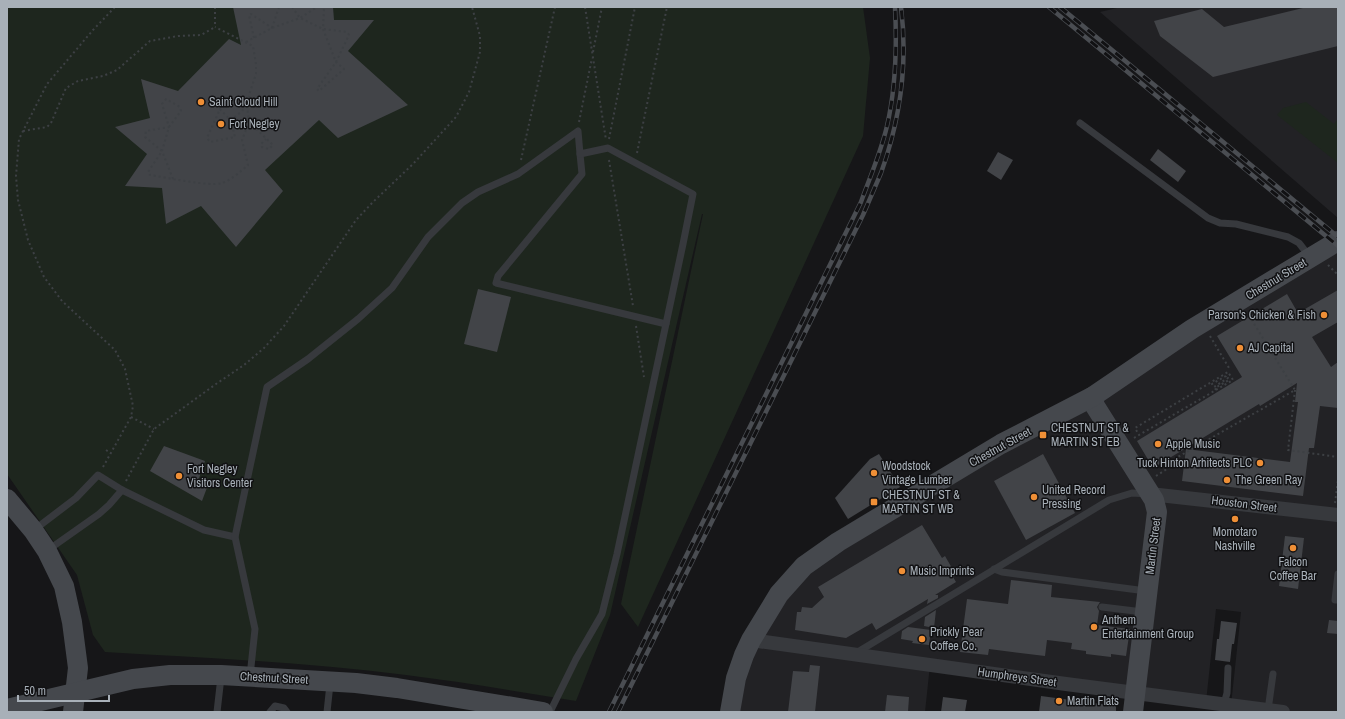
<svg xmlns="http://www.w3.org/2000/svg" width="1345" height="719" viewBox="0 0 1345 719" font-family="'Archivo Narrow',sans-serif">
	<rect width="100%" height="100%" fill="#161618"/>
	<g fill="#222225">
		<polygon points="1121,7 1338,7 1338,218 1100,12"/>
		<polygon points="1329,247 1338,255 1338,712 1283,712 1231,705 1241,612 1216,609 1206,702 930,665 925,712 730,712 736,678 804,566"/>
	</g>
	<g fill="#1e261e">
		<path d="M7,7h856l7,51 -7,78 -225,491 -17,-23 82,-390h-1l-92,401 -34,86c-56,-9 -113,-19 -170,-26 -100,-13 -200,-17 -301,-23l-12,-17 -16,-60 -70,-101z"/>
		<polygon points="1306,102 1334,124 1338,119 1338,163 1277,115 1283,108"/>
	</g>
	<g fill="#424448">
		<polygon points="233,7 333,7 334,20 374,20 348,51 408,105 338,138 319,120 265,170 283,191 236,247 201,206 166,224 162,188 125,186 147,154 115,127 150,118 141,79 178,91 229,39 241,45"/>
		<polygon points="1307,7 1338,7 1338,46 1213,77 1160,36 1154,21 1202,9 1224,27"/>
		<polygon points="1158,149 1186,171 1178,182 1150,160"/>
		<polygon points="998,152 1013,160 1001,180 987,171"/>
		<polygon points="478,289 511,297 497,352 464,344"/>
		<polygon points="1338,290 1338,322 1312,337 1331,367 1338,362 1338,408 1320,406 1314,448 1309,448 1303,496 1182,481 1186,449 1290,462 1298,402 1295,402 1297,383 1260,406 1259,404 1153,468 1137,441 1242,377 1217,336 1287,294 1298,313"/>
		<polygon points="164,446 205,461 198,481 208,485 202,501 150,471"/>
		<polygon points="879,454 900,487 848,519 835,498 870,459"/>
		<polygon points="1043,454 1075,513 1026,540 994,481"/>
		<polygon points="922,525 942,558 945,556 956,575 953,577 956,582 935,595 938,595 938,598 927,604 928,599 876,630 872,623 846,638 795,630 797,612 801,612 802,607 812,608 824,597 818,587"/>
		<polygon points="1285,536 1304,538 1298,589 1279,586"/>
		<polygon points="1011,580 1052,585 1051,597 1100,602 1097,607 1099,611 1097,625 1130,629 1126,656 1111,654 1111,657 1086,654 1086,651 1071,649 1072,643 1047,640 1045,656 989,649 988,655 960,652 967,599 1008,604"/>
		<polygon points="936,610 934,628 924,626 925,617"/>
		<polygon points="1329,620 1338,621 1338,634 1327,633"/>
		<polygon points="1221,621 1237,623 1234,644 1232,644 1230,662 1215,660 1217,639 1219,639"/>
		<polygon points="908,627 931,630 929,645 912,643 913,641 901,639 902,631"/>
		<polygon points="810,665 820,666 815,712 788,712 793,671 809,672"/>
		<polygon points="887,695 909,697 908,712 885,712"/>
		<polygon points="1041,696 1116,706 1116,712 1039,712"/>
		<polygon points="943,697 967,700 965,712 941,712"/>
	</g>
	<g fill="none" stroke-linecap="round" stroke-linejoin="round">
		<g stroke="#3d4044" stroke-width="2" stroke-dasharray="2 3" stroke-linecap="butt">
			<polyline points="215,7 215,27"/>
			<polyline points="292,7 300,18 323,29 347,32 349,35 336,62 317,89 319,91 344,69 336,62 323,29 324,8 322,7"/>
			<polyline points="585,7 606,140"/>
			<polyline points="272,28 279,7"/>
			<polyline points="254,38 249,15 251,14 272,28"/>
			<polyline points="246,42 272,28 300,18 317,7"/>
			<polyline points="593,52 602,7"/>
			<polygon points="220,109 231,121 235,137 210,142 207,138"/>
			<polyline points="231,121 247,106"/>
			<polyline points="249,122 273,145 269,149 262,147 261,144 266,139"/>
			<polyline points="579,122 592,58"/>
			<polyline points="23,131 47,127 51,123 66,88 78,81 103,76 117,70 150,41 178,36 201,35 215,27"/>
			<polyline points="609,139 635,7"/>
			<polyline points="637,153 667,7"/>
			<polyline points="521,160 555,7"/>
			<polyline points="609,160 633,306"/>
			<path d="M173,179l-11,-28 7,-24 12,-16 -1,-4 -14,-8 -4,5 7,23 -23,4 -1,6 17,14 -14,21 2,3c14,2 59,12 72,8 9,-3 18,-11 26,-18l-6,-25 7,-18 -2,-16 3,-14 6,-18v-10l-3,-18 -38,-19"/>
			<polyline points="1328,265 1338,275"/>
			<polyline points="636,326 644,377"/>
			<polyline points="1210,336 1229,368"/>
			<polyline points="1216,390 1215,388 1229,380 1228,378 1214,387 1212,384 1226,376 1226,374"/>
			<polyline points="1295,390 1288,450 1338,457"/>
			<polyline points="131,417 154,429"/>
			<polyline points="1134,438 1139,435 1233,380 1228,372 1135,428 1139,435"/>
			<polyline points="106,450 111,453"/>
			<polyline points="103,467 131,417 133,406 125,369 115,350 62,301 44,277 28,240 18,200 16,176 19,139 47,84 93,30 115,7"/>
			<polyline points="1156,476 1170,467 1178,457 1295,390 1248,314"/>
			<polyline points="126,481 154,429 216,384 244,365 264,348 284,326 356,220 373,202 413,164 456,117 469,92 480,52 480,36 472,7"/>
			<polyline points="1335,503 1338,480"/>
		</g>
		<g stroke="#37393d" stroke-width="7">
			<polyline points="1080,123 1208,218 1220,223 1236,224 1288,237 1299,243 1309,256"/>
			<polyline points="580,154 582,174 498,276 496,283 666,324"/>
			<polyline points="34,530 76,498 98,475 122,490 204,530 235,537"/>
			<polyline points="48,550 99,514 109,505 122,490"/>
			<polyline points="994,569 1002,572 1146,591"/>
			<polyline points="1338,574 1335,600 1338,600"/>
			<polyline points="1102,607 1143,612"/>
			<polyline points="856,653 1109,500 1132,493 1148,494"/>
			<polyline points="250,676 255,629 235,537 267,387 308,359 358,319 392,288 428,237 462,203 478,192 518,174 578,131 580,154 608,148 693,194 683,244 617,554 602,614 576,659 550,712"/>
			<polyline points="1224,704 1227,693 1228,668"/>
			<polyline points="1268,710 1273,674"/>
			<polyline points="217,712 221,677"/>
			<polyline points="270,712 275,706 284,708 287,712"/>
			<polyline points="327,712 330,684"/>
		</g>
		<g stroke="#37393d" stroke-width="14">
			<polyline points="1150,494 1338,515"/>
			<polyline points="751,640 1066,684 1283,712"/>
		</g>
		<g stroke="#45484d" stroke-width="20">
			<polyline points="1092,397 1095,406 1154,500 1157,512 1133,712"/>
			<polyline points="7,499 33,530 47,551 64,586 72,622 78,668 73,712"/>
			<polyline points="7,709 133,679 170,675 221,675 356,683 397,688 543,712"/>
			<polyline points="730,712 736,678 744,655 751,640 779,594 804,566 838,542 1001,444 1092,397 1192,329 1338,241"/>
		</g>
		<g stroke="#4a4d52" stroke-width="4.5">
			<g id="rail">
				<polyline points="1049,7 1338,246"/>
				<polyline points="1060,7 1338,237"/>
				<path d="M609,712l252,-510c9,-25 20,-50 26,-76 9,-39 10,-79 8,-119"/>
				<path d="M618,712l245,-497c6,-14 12,-28 18,-42 19,-53 27,-110 20,-166"/>
			</g>
		</g>
		<use href="#rail" stroke="#111113" stroke-width="3" stroke-dasharray="9" stroke-linecap="butt"/>
	</g>
	<g fill="#ef8f36" stroke="#111113" stroke-width="1.5">
		<circle cx="201" cy="102" r="4"/>
		<circle cx="221" cy="124" r="4"/>
		<circle cx="1324" cy="315" r="4"/>
		<circle cx="1240" cy="348" r="4"/>
		<rect x="1039" y="431" width="8" height="8" rx="2"/>
		<circle cx="1158" cy="444" r="4"/>
		<circle cx="1260" cy="463" r="4"/>
		<circle cx="874" cy="473" r="4"/>
		<circle cx="179" cy="476" r="4"/>
		<circle cx="1227" cy="480" r="4"/>
		<circle cx="1034" cy="497" r="4"/>
		<rect x="870" y="498" width="8" height="8" rx="2"/>
		<circle cx="1235" cy="519" r="4"/>
		<circle cx="1293" cy="548" r="4"/>
		<circle cx="902" cy="571" r="4"/>
		<circle cx="1094" cy="627" r="4"/>
		<circle cx="922" cy="639" r="4"/>
		<circle cx="1059" cy="701" r="4"/>
	</g>
	<g text-anchor="middle" stroke-width="3" stroke-linejoin="round" paint-order="stroke">
		<g font-size="12" fill="#a8b0b8" stroke="#111113" text-anchor="start">
			<text x="209" y="106">Saint Cloud Hill</text>
			<text x="229" y="128">Fort Negley</text>
			<text x="1316" y="319" text-anchor="end">Parson's Chicken &amp; Fish</text>
			<text x="1248" y="352">AJ Capital</text>
			<text x="1051" y="432">CHESTNUT ST &amp;<tspan x="1051" dy="14">MARTIN ST EB</tspan></text>
			<text x="1166" y="448">Apple Music</text>
			<text x="1252" y="467" text-anchor="end">Tuck Hinton Arhitects PLC</text>
			<text x="882" y="470">Woodstock<tspan x="882" dy="14">Vintage Lumber</tspan></text>
			<text x="187" y="473">Fort Negley<tspan x="187" dy="14">Visitors Center</tspan></text>
			<text x="1235" y="484">The Green Ray</text>
			<text x="1042" y="494">United Record<tspan x="1042" dy="14">Pressing</tspan></text>
			<text x="882" y="499">CHESTNUT ST &amp;<tspan x="882" dy="14">MARTIN ST WB</tspan></text>
			<text x="1235" y="536" text-anchor="middle">Momotaro<tspan x="1235" dy="14">Nashville</tspan></text>
			<text x="1293" y="566" text-anchor="middle">Falcon<tspan x="1293" dy="14">Coffee Bar</tspan></text>
			<text x="910" y="575">Music Imprints</text>
			<text x="1102" y="624">Anthem<tspan x="1102" dy="14">Entertainment Group</tspan></text>
			<text x="930" y="636">Prickly Pear<tspan x="930" dy="14">Coffee Co.</tspan></text>
			<text x="1067" y="705">Martin Flats</text>
		</g>
		<g font-size="12" fill="#a8b0b8" stroke="#111113">
			<text transform="translate(1276 279) rotate(-31)" y="4">Chestnut Street</text>
			<text transform="translate(1000 447) rotate(-29)" y="4">Chestnut Street</text>
			<text transform="translate(1244 504) rotate(7)" y="4">Houston Street</text>
			<text transform="translate(1153 546) rotate(-83)" y="4">Martin Street</text>
			<text transform="translate(1017 677) rotate(8)" y="4">Humphreys Street</text>
			<text transform="translate(274 678) rotate(3)" y="4">Chestnut Street</text>
		</g>
	</g>
	<rect width="1345" height="719" fill="none" stroke="#a8b0b8" stroke-width="16"/>
	<path d="M18 695v6h91v-6" fill="none" stroke="#a8b0b8" stroke-width="2"/>
	<text x="24" y="695" font-size="12" fill="#a8b0b8" stroke="#111113" stroke-width="3" paint-order="stroke">50 m</text>
</svg>
